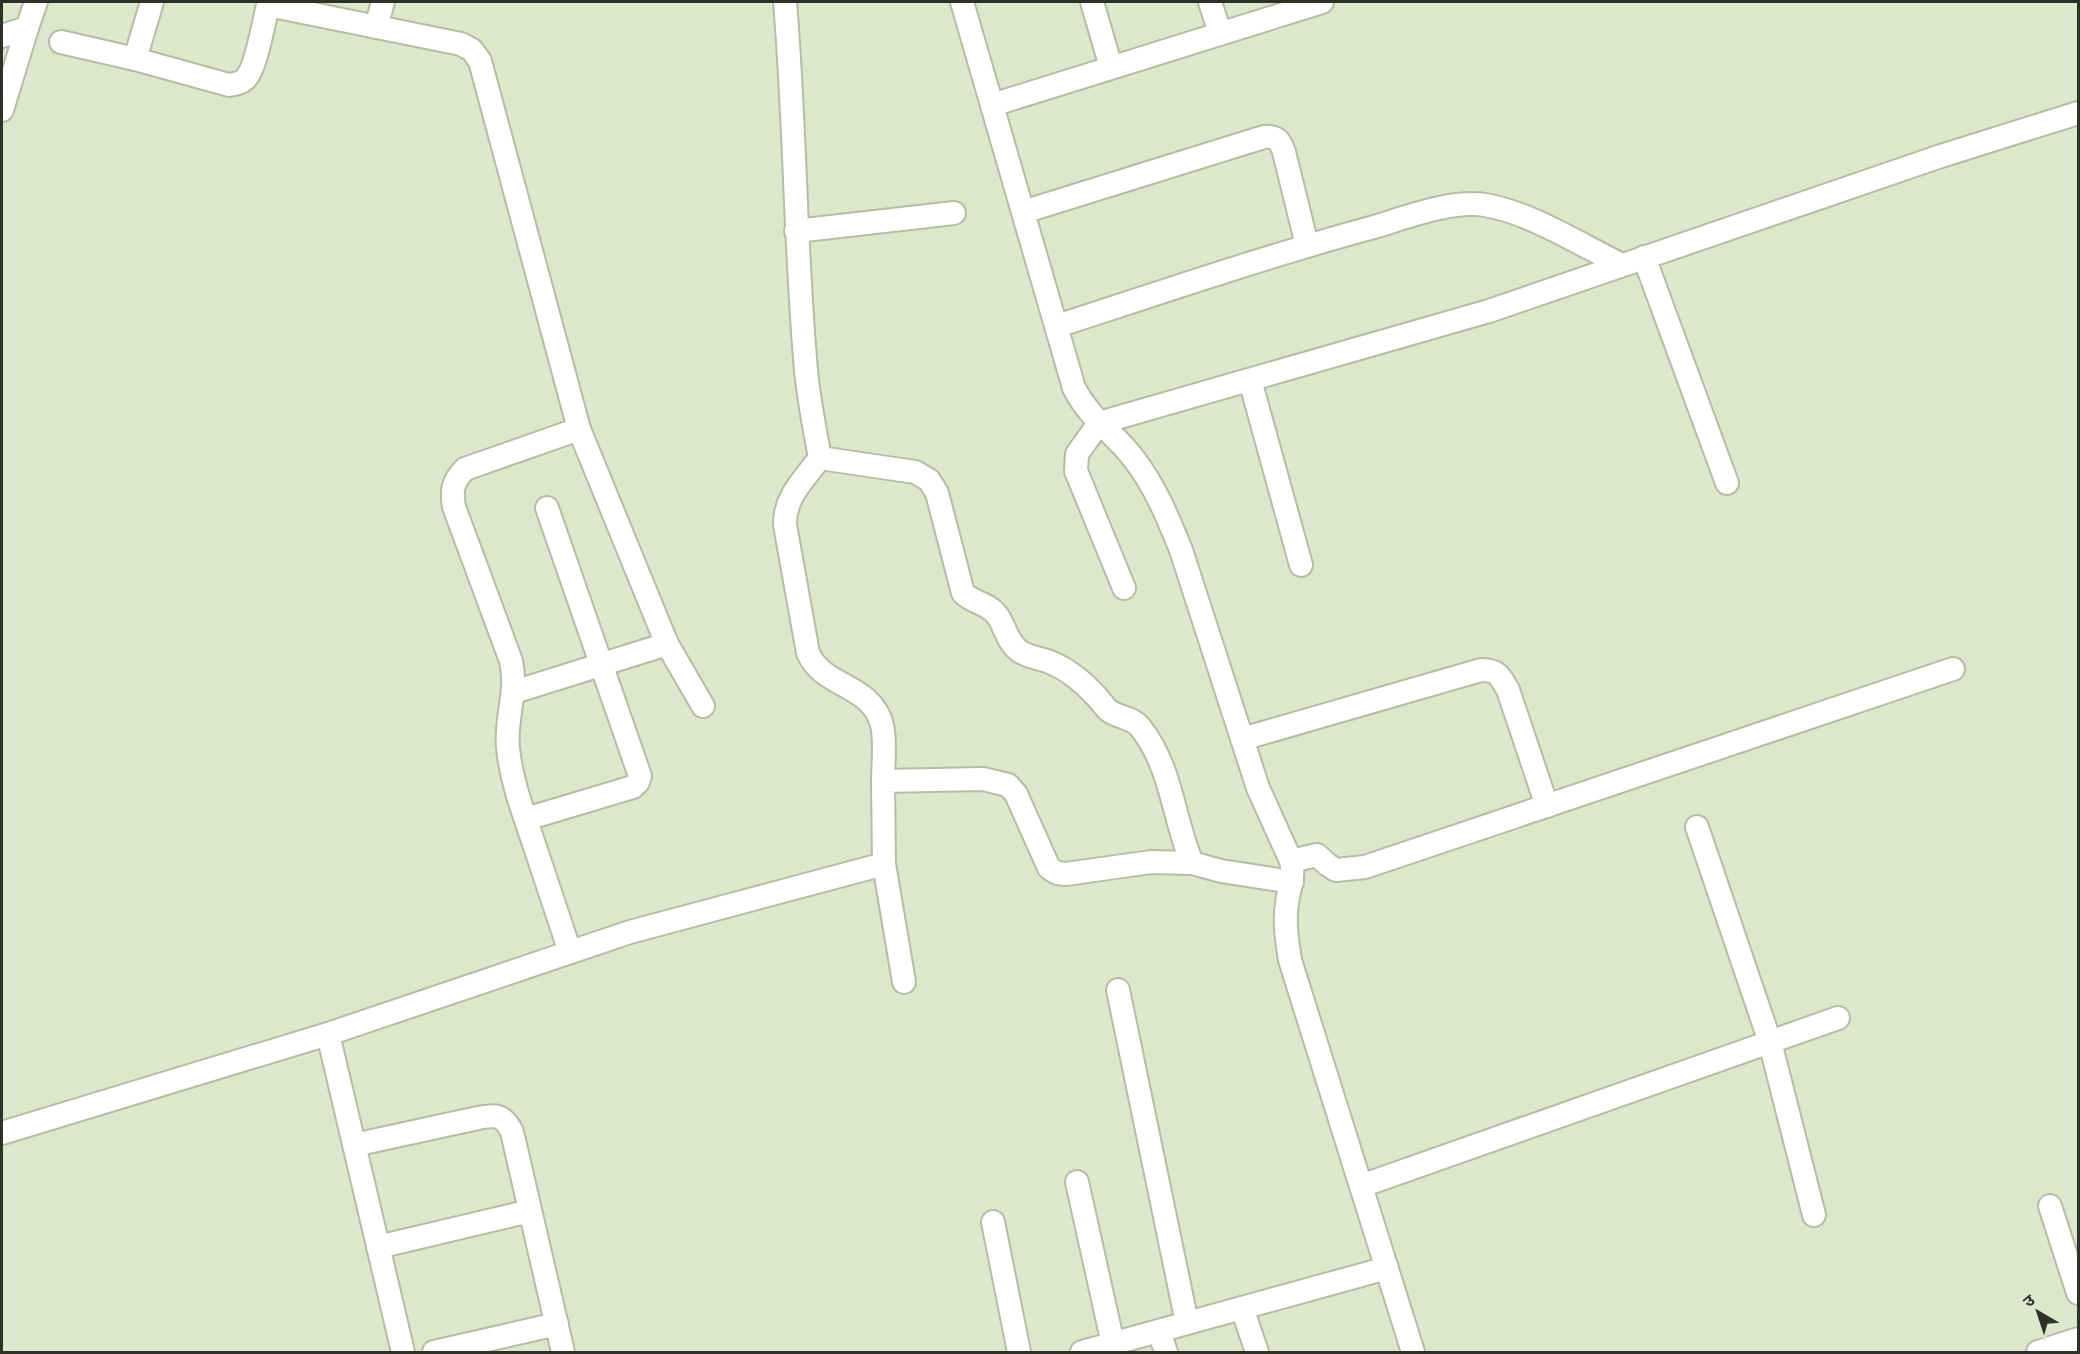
<svg xmlns="http://www.w3.org/2000/svg" width="2080" height="1354" viewBox="0 0 2080 1354" font-family="'Alegreya Sans','Noto Sans Devanagari',sans-serif">
	<rect width="100%" height="100%" fill="#dee6cc"/>
	<g fill="none" stroke-linecap="round" stroke-linejoin="round">
		<g stroke="#b5bda3" stroke-width="26">
			<g id="minor">
				<path d="M152,2l-17,57 94,26c6,-1 13,-2 17,-7 10,-10 18,-57 22,-73l193,39 11,6 8,11 99,368 -114,40c-12,12 -14,21 -11,38l57,154c7,32 -6,56 -3,87 3,31 14,61 24,90 13,38 25,76 38,114"/>
				<path d="M785,2c10,118 10,238 20,356 2,34 9,67 15,100l95,14 14,8 8,13 26,100c10,10 25,10 34,22 8,11 10,26 21,35 10,8 23,8 34,13 17,7 32,20 44,33 4,4 8,10 12,14 10,8 24,7 32,17 32,40 33,91 52,136"/>
				<path d="M962,2l112,386c17,33 40,44 60,71 21,27 34,59 47,91l77,238 33,73c4,15 -2,27 -4,42 -3,19 0,38 3,57l123,392"/>
				<polyline points="1092,2 1111,67"/>
				<polyline points="1210,2 1220,33"/>
				<polyline points="376,27 383,2"/>
				<polyline points="2,36 27,28 36,2"/>
				<polyline points="61,42 135,59"/>
				<polyline points="992,105 1322,2"/>
				<polyline points="2,110 27,28"/>
				<path d="M1023,212l241,-75c12,-1 16,3 20,15l23,93"/>
				<polyline points="796,231 954,213"/>
				<polyline points="1644,257 1727,483"/>
				<path d="M1057,326c105,-34 210,-70 317,-99 33,-10 77,-27 111,-22 44,7 96,40 137,60"/>
				<polyline points="1250,380 1301,565"/>
				<polyline points="579,429 667,644 703,706"/>
				<path d="M820,458c-16,21 -36,40 -35,67l23,128c16,36 63,30 74,72 4,17 1,38 1,56"/>
				<polyline points="1124,588 1076,471 1077,454 1099,423 1489,311 1941,156 2078,113"/>
				<polyline points="514,692 667,644"/>
				<path d="M1242,739l239,-69c17,0 19,6 27,20l39,116"/>
				<polyline points="526,819 633,787 638,782 640,776 547,508"/>
				<polyline points="1697,827 1770,1042 1814,1215"/>
				<polyline points="1291,861 1317,855 1328,865 1336,870 1365,867 1953,669"/>
				<polyline points="904,982 884,864 883,781 983,779 1008,785 1016,794 1049,868 1057,873 1066,874 1151,862 1192,863 1221,871 1292,882"/>
				<polyline points="1118,990 1187,1323"/>
				<polyline points="328,1034 403,1352"/>
				<polyline points="2,1133 328,1034 630,932 884,864"/>
				<path d="M354,1145l124,-27c18,-3 25,-4 34,14l51,220"/>
				<polyline points="1077,1182 1113,1344"/>
				<polyline points="1361,1186 1838,1018"/>
				<polyline points="2050,1206 2078,1293"/>
				<polyline points="993,1222 1019,1352"/>
				<polyline points="378,1247 530,1211"/>
				<polyline points="1242,1308 1257,1352"/>
				<polyline points="1159,1331 1166,1352"/>
				<polyline points="434,1352 557,1324"/>
				<polyline points="1082,1352 1387,1268"/>
				<polyline points="2038,1352 2078,1339"/>
			</g>
		</g>
		<use href="#minor" stroke="#fff" stroke-width="22"/>
	</g>
	<rect width="2080" height="1354" fill="none" stroke="#2e3127" stroke-width="6"/>
	<g transform="translate(2038 1312) rotate(321)" stroke="#dee6cc" stroke-width="4.5" paint-order="stroke">
	<path d="M0-4.5L10 22L0 15L-10 22Z" fill="#2e3127"/>
	<text y="-9" font-size="16" font-weight="bold" text-anchor="middle" fill="#2e3127">उ</text>
	</g>
</svg>
